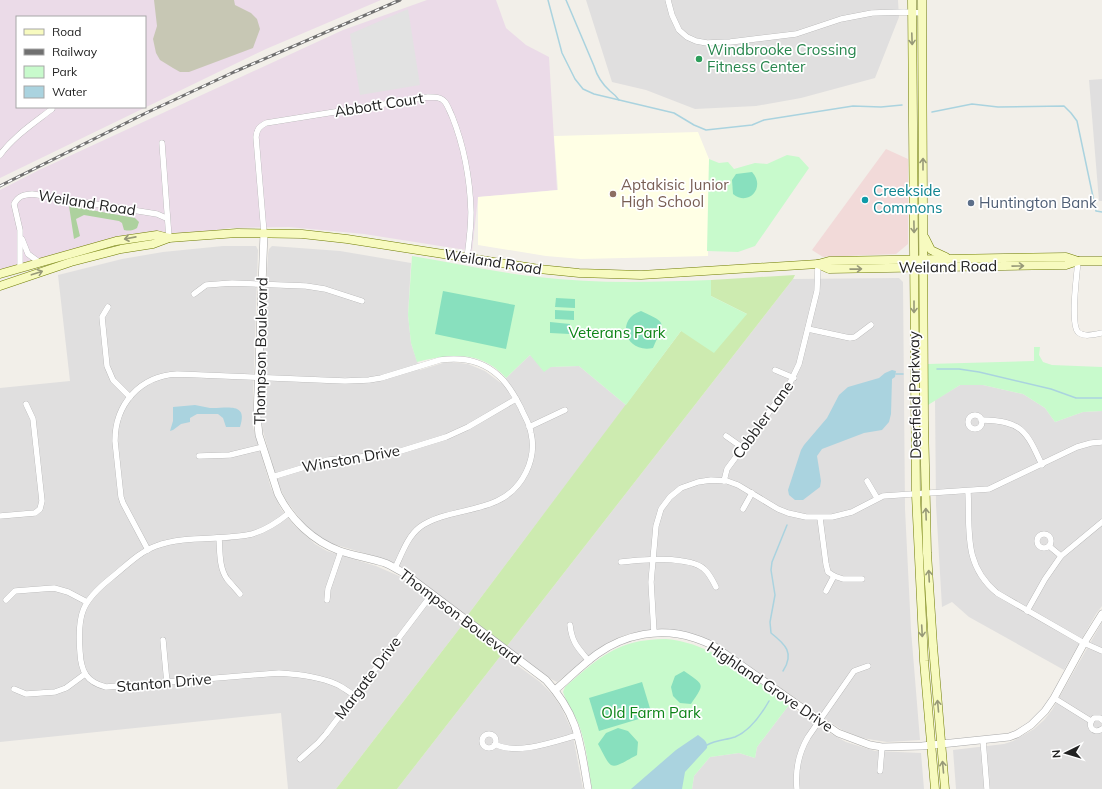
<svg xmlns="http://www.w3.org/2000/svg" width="1102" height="789" viewBox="0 0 1102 789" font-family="Mulish,sans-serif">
	<rect width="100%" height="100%" fill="#f2efe9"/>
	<g fill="#e0dfdf">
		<polygon points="586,0 898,0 899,17 875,78 801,98 756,106 695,109 646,90 612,82"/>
		<polygon points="1102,79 1102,201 1099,201 1089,80"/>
		<polygon points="223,246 256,246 258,250 253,394 253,427 271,488 281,509 294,525 315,544 327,551 376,566 399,576 463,624 336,789 288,789 281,713 0,742 0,388 70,381 58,275 122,259 163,252"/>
		<polygon points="272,246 340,251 411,263 408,315 411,343 420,370 443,363 452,362 468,364 485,371 501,383 530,355 551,367 579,366 626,405 467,616 404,569 374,556 333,544 321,538 303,523 286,500 280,488 273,467 263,431 261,417 261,388 268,254 269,249"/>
		<polygon points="899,278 903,282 905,509 911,630 920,740 887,742 874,740 862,738 842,730 724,649 704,638 691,634 677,631 648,631 632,633 617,638 606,644 593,653 557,682 551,679 507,646 793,279"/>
		<polygon points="960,385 983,385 1023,394 1045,408 1055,422 1083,412 1102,411 1102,606 1096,614 1064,670 969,617 952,602 942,607 936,505 935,400"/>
		<polygon points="1102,622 1102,789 956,789 953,750 1004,744 1013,741 1034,729 1044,720 1052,710"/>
		<polygon points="502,654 540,682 552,694 561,707 572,731 583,789 397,789"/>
		<polygon points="789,705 824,730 846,742 875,751 921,753 924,789 692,789 694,776 710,757 739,753 755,758 757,747"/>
	</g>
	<polygon fill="#f2dad9" points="886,149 908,159 908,244 896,254 823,257 812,250"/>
	<g fill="#ebdbe8" fill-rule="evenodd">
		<path d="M0,0h381l-115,49 -266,129zM17,17h128v90h-128z"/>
		<polygon points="427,0 496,0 506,28 526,45 549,57 557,190 478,197 472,251 364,234 289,227 230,228 98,246 0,272 0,190 39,170 343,30"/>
	</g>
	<polygon fill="#ffffe5" points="698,132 709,159 708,256 581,259 546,256 478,245 478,197 558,190 554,136"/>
	<polygon fill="#c7c7b4" points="154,0 234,0 235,5 251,13 257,19 260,29 253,48 189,72 180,72 173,68 160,60 156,53 153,39 157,26"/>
	<g fill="#cdebb0">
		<polygon points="795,275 793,279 507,646 467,616 681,331 747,314 711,296 711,280"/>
		<polygon points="463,624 502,654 397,789 336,789"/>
	</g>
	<path fill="#add19e" d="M69,206l66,12 4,4 -2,6c-5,3 -8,3 -13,2l-2,-7 -3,-2 -35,-6 -8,4 4,17 -6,3z"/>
	<g fill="#c8facc">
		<polygon points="787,155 799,157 809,168 755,246 738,252 707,251 709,159 719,163 728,162 734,169 755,163 767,164"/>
		<path d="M412,256c42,7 83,16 126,21 57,7 115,5 173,3v16l36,18 -33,39 -33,-22 -55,74 -47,-39 -28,1 -7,5 -14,-17 -24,23c-25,-28 -56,-24 -89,-16l-6,-19 -3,-28z"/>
		<polygon points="1034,347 1040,347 1039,355 1043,362 1052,365 1102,367 1102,411 1083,412 1055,422 1045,408 1023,394 983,385 960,385 928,405 928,364 1034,361"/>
		<path d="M666,639c48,4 85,39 123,66l-32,42 -2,11 -16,-5 -29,4 -16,19 -2,13h-100c-4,-20 -5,-42 -12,-61 -4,-13 -13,-24 -17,-36l2,-5c20,-17 40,-37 67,-44 11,-3 23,-4 34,-4z"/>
	</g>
	<g fill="#88e0be">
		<path d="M752,172c14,15 -3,35 -19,22l-1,-14 4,-6z"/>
		<polygon points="443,291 515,305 506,349 435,334"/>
		<polygon points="556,298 575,299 575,308 555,307"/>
		<polygon points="555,310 574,311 574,320 555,319"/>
		<path d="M641,311c28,13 23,11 12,37 -28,6 -38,-29 -12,-37z"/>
		<polygon points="550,322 570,324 570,334 550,333"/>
		<path d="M684,671c21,15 21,12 7,33l-11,-1 -7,-7 -2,-9 4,-11z"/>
		<polygon points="642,682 652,715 599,731 589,698"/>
		<path d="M618,728l10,3 10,11 -1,13c-28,15 -24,17 -39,-11l8,-11z"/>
	</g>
	<polygon fill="#e2e2e2" points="408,9 420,85 360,95 350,34"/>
	<g fill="#aad3df">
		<polygon points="892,370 896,371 895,377 892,379 891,414 889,422 882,430 864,433 822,449 817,456 821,481 820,487 803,500 795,500 789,495 788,490 801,450 804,445 827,418 839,395 848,387 879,378 885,373"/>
		<path d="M195,405c5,1 10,2 15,3 15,1 39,-7 30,19h-14l-3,-9 -5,-4h-21l-7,4v4l-9,2 -8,6 -3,1 3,-10v-14z"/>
		<path d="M698,735c5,4 10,6 9,13l-22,24 -3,17h-51l45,-39z"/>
	</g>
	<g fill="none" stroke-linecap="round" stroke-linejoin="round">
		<g stroke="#aad3df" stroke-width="1.5">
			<polyline points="548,0 562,53 575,79 583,89 594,94 674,113 694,125 706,130 752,125 764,120 853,106 881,107 902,105"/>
			<path d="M566,0l28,66c3,10 8,18 16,25 4,3 6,5 9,9"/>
			<polyline points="932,112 972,104 998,107 1064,106 1071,113 1077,121 1096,211 1102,212"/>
			<polyline points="937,369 959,369 979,372 1051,389 1076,398 1102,398"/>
			<polyline points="896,374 903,374"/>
			<path d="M783,671c12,-18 2,-27 -12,-38l-1,-11 5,-27 -4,-25 1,-8 15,-37"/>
			<path d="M707,745c9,-5 19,-5 28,-8 15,-6 26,-22 34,-36"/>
		</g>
		<g stroke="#a9a9a9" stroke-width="6">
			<g id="minor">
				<polyline points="668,0 672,15 679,30 687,37 696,41 707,43 730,42 796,34 841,19 872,13 904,12 922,13"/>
				<polyline points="162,143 169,238"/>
				<path d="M0,155c14,-19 34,-32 52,-46"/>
				<path d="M264,233l-8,-96c1,-8 3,-10 10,-14l162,-26c7,0 13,0 17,5 3,4 5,10 7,14 12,30 18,63 19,96 0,15 -2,31 -4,46"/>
				<polyline points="22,239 28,254 39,262"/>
				<path d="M1078,261c-1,13 -8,62 0,71 6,6 17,2 24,1"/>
				<path d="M20,268v-38l-6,-26c4,-8 9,-9 18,-10l125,20 9,4"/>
				<polyline points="194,294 206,285 232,283 306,286 325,289 362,301"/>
				<polyline points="108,307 102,317 107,366 113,380 130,397"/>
				<polyline points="808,329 850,338 855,337 871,325"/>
				<polyline points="775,370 794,378"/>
				<circle cx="975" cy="422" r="7"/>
				<path d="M981,420c41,1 45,10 61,45"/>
				<polyline points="529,427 565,410"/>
				<polyline points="726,436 743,448"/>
				<polyline points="199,456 230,455 263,447"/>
				<polyline points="272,477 328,460 391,454 446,437 468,427 516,399"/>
				<polyline points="724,481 727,469 789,385 799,364 817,291 818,264"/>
				<polyline points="867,481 877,498"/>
				<path d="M968,492c2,39 -5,73 29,101l87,50 18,8"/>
				<polyline points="743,509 752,493"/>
				<path d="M289,513c-11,9 -23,17 -37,21 -31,7 -66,1 -96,12 -17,6 -31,21 -45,32 -29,23 -34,36 -31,74 1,19 6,30 26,35l173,-14c17,1 41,4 57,11 7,3 13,8 19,12"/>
				<polyline points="0,516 35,513 40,509 42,501 33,419 26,404"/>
				<polyline points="820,518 826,564 828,572 834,576 843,579 862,579"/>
				<circle cx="1044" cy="541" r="7"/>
				<path d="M219,538c1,13 0,30 8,41 4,5 9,10 13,15"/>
				<polyline points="1049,546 1061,556"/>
				<path d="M148,550l-25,-47 -2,-6 -6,-56c0,-37 25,-65 62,-67l168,7 24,-1 12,-2 59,-18c21,-3 42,0 59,16 10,9 16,20 22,32 3,8 9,16 10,25 6,26 -8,56 -34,68 -23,11 -56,11 -77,26 -13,10 -18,27 -25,41"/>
				<path d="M621,562c19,-3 69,-6 83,7 5,4 9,12 12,18"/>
				<polyline points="826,591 834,576"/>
				<polyline points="6,600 15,591 54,588 68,592 87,602"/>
				<polyline points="327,600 328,589 341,551"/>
				<polyline points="1027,611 1045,579 1061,556 1102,522"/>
				<path d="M570,625c2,18 8,23 19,36"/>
				<polyline points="654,633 651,582 656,526 661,509 670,497 681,488 698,482 711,480 727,481 738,485 778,509 788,513 806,517 832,517 852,512 883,496 989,489 1077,447 1091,443 1102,442"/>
				<polyline points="163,640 167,683"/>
				<polyline points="14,689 26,694 55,692 66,688 85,674"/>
				<polyline points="1054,698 1091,721"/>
				<path d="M1102,720l-2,-2h-6c-8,7 -1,17 8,11"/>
				<circle cx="489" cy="741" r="7"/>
				<polyline points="983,740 987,789"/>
				<path d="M495,744c21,12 61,-3 83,-9"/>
				<polyline points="300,759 318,743 326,734 432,594"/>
				<polyline points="880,771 882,747"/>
				<path d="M797,789c-2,-19 1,-35 11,-52l46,-66 14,-5"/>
			</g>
		</g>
		<g stroke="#a9a9a9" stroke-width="8">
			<g id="tertiary">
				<path d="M264,233l-7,183 2,19 19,59c13,26 35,47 62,57 15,5 30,7 45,12 7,3 13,7 19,10l142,107c33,36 34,63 42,109"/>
				<path d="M555,690c14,-12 27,-25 42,-36 28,-20 64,-27 97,-16 7,2 13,5 20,8l124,87 32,12 12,2 40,-1 87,-9 8,-3 14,-9 14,-14 9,-13 30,-55 18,-29"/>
			</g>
		</g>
		<g stroke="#707d05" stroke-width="9">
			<g id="secondary">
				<polyline points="912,0 916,495 924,661 935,789"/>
				<polyline points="922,0 924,421 927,553 933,646 945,789"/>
				<polyline points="925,238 931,250 946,257"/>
				<polyline points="818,264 829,269 1066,265 1078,261 1102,261"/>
				<polyline points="0,274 116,241 157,235 169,238"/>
				<polyline points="0,286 71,262 121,249 153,244 169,238 237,233 302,234 347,239 539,269 579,273 641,275 818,264 829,261 1066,257 1078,261"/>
			</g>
		</g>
		<use href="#minor" stroke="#fff" stroke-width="5.5"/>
		<use href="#tertiary" stroke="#fff" stroke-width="7"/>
		<use href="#secondary" stroke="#f7fabf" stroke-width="8"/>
		<g stroke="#707070" stroke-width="3">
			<polyline id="rail" points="0,186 146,113 234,72 400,0"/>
		</g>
		<use href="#rail" stroke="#fff" stroke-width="1.5" stroke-dasharray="4.5" stroke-linecap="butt"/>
	</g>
	<defs><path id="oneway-shaft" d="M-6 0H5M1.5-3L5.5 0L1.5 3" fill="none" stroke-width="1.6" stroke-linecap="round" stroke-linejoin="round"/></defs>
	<g stroke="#979978">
		<use href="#oneway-shaft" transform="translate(912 39) rotate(88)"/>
		<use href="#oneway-shaft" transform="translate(923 164) rotate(-90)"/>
		<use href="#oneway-shaft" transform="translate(914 227) rotate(89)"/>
		<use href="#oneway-shaft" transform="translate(130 238) rotate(169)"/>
		<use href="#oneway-shaft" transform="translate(1018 266) rotate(-1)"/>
		<use href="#oneway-shaft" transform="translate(856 269) rotate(-1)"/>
		<use href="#oneway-shaft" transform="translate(37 273) rotate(-18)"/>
		<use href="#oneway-shaft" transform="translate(914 307) rotate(90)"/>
		<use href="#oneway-shaft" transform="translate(926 514) rotate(-92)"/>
		<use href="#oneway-shaft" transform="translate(929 576) rotate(-93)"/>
		<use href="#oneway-shaft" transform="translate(922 631) rotate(87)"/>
		<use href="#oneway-shaft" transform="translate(938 706) rotate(-95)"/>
		<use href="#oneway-shaft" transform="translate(943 767) rotate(-95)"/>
	</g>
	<circle fill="#2e9e5b" stroke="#fff" stroke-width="1.5" cx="699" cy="59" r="4"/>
	<circle fill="#8d6e63" stroke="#fff" stroke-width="1.5" cx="613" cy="194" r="4"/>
	<circle fill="#0f9aa8" stroke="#fff" stroke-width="1.5" cx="865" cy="200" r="4"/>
	<circle fill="#5c6f8a" stroke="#fff" stroke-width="1.5" cx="971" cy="203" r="4"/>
	<g text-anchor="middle" stroke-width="3.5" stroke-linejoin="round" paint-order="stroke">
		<g font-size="15" fill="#27864d" stroke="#fff" text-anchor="start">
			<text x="707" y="55">Windbrooke Crossing<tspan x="707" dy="17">Fitness Center</tspan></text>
		</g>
		<g font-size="15" fill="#222" stroke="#fff">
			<text transform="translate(379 105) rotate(-9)" y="5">Abbott Court</text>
			<text transform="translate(87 203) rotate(9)" y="5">Weiland Road</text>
			<text transform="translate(493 262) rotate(9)" y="5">Weiland Road</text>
			<text transform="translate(948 267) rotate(-1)" y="5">Weiland Road</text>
			<text transform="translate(261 351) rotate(-89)" y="5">Thompson Boulevard</text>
			<text transform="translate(915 395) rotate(-91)" y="5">Deerfield Parkway</text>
			<text transform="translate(763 420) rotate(-54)" y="5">Cobbler Lane</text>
			<text transform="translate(351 459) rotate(-10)" y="5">Winston Drive</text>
			<text transform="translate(460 617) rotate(37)" y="5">Thompson Boulevard</text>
			<text transform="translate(368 678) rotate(-53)" y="5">Margate Drive</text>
			<text transform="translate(164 683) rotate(-5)" y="5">Stanton Drive</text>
			<text transform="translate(770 687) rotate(34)" y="5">Highland Grove Drive</text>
		</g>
		<g font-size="15" fill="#785e54" stroke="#fff" text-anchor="start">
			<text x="621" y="190">Aptakisic Junior<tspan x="621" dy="17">High School</tspan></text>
		</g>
		<g font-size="15" fill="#0d838f" stroke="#fff" text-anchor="start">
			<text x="873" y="196">Creekside<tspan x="873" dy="17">Commons</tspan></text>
		</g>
		<g font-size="15" fill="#4e5e75" stroke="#fff" text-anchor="start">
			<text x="979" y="208">Huntington Bank</text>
		</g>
		<g font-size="15" fill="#0c8416" stroke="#fff">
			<text x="617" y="338">Veterans Park</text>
			<text x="651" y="718">Old Farm Park</text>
		</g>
	</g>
	<rect x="16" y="16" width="130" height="92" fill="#ffffff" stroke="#a7a7a7"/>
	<rect x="24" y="29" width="20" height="6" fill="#f7fabf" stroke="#a7a7a7"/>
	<text x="52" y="36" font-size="12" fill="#222222">Road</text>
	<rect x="24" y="49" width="20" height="6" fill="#707070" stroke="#a7a7a7"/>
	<text x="52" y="56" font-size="12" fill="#222222">Railway</text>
	<rect x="24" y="66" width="20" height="12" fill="#c8facc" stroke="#a7a7a7"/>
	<text x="52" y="76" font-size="12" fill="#222222">Park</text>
	<rect x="24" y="86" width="20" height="12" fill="#aad3df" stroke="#a7a7a7"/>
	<text x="52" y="96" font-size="12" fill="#222222">Water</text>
	<g transform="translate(1066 753) rotate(265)" stroke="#ffffff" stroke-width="3" paint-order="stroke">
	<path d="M0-3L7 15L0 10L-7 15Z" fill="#222222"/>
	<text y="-6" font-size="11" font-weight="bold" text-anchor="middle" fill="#222222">N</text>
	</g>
</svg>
